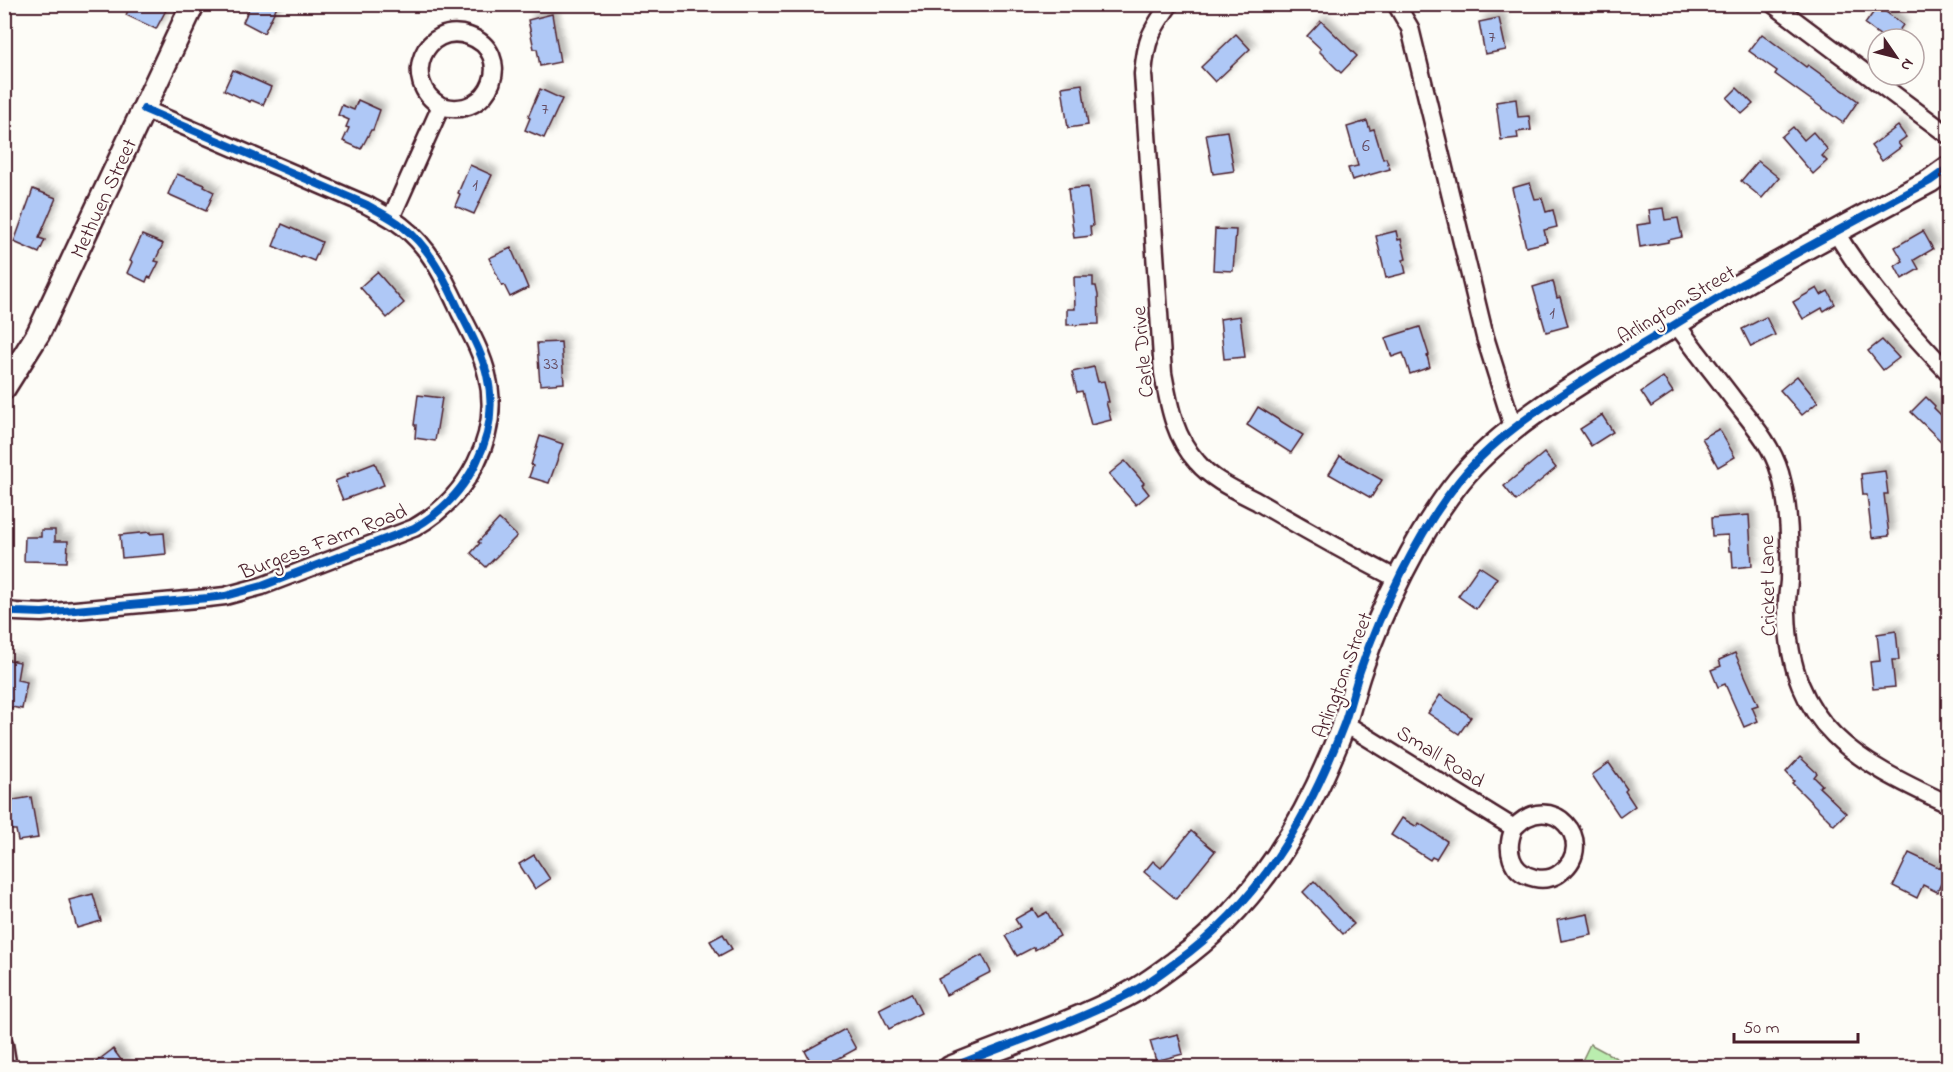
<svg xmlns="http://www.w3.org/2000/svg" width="1953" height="1072" viewBox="0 0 1953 1072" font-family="'Indie Flower',sans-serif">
	<defs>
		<filter id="shadow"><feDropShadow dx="5.5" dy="-5.5" stdDeviation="3" flood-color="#0004"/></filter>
	</defs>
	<rect width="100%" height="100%" fill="#fdfcf7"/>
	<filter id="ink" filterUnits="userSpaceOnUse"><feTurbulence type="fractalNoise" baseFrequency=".0167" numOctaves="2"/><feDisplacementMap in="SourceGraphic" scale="12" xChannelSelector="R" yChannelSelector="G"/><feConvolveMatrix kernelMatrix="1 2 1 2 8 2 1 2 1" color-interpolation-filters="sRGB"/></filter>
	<g filter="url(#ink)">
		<polygon fill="#baedae" stroke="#82866c" stroke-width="1.5" points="1590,1044 1633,1067 1579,1067"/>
		<g fill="#afc8f6" stroke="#4a1f2b" stroke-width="1.5" filter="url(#shadow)">
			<polygon points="131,4 155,4 166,10 156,29 126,15"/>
			<polygon points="251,4 278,4 264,33 243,22"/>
			<polygon points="1878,6 1903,25 1893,39 1885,39 1865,24"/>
			<polygon points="552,14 560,62 540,66 537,49 534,49 528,20"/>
			<polygon points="1499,18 1506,50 1485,54 1479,22"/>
			<polygon points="1321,21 1357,56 1341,73 1319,51 1321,49 1307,36"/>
			<polygon points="1236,34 1250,49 1215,82 1201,67"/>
			<polygon points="1762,34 1806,67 1808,65 1858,101 1843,123 1775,74 1777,71 1749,51"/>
			<polygon points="233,70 271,87 263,105 251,100 250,102 224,90"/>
			<polygon points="1082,84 1088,125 1068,128 1062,87"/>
			<polygon points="1737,88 1753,104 1742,114 1727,98"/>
			<polygon points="540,89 562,99 544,138 525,130 530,118 528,117"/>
			<polygon points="1516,99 1518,117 1529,116 1531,130 1517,132 1518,138 1501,140 1496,102"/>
			<polygon points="358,100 380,110 373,130 371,130 361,149 343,141 349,128 346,127 349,120 338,115 342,105 354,110"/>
			<polygon points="1367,121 1370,130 1374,129 1383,159 1386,158 1390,169 1352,180 1348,168 1358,166 1347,127"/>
			<polygon points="1898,126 1906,137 1898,143 1901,147 1882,161 1871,146"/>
			<polygon points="1793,127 1804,140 1813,132 1828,150 1822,156 1827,161 1813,174 1781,137"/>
			<polygon points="1227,131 1234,171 1213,174 1206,134"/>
			<polygon points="1758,161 1779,178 1762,198 1741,181"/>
			<polygon points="470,165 492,175 474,214 455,206 460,194 458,193"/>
			<polygon points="177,174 205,185 204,187 214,192 206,211 168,194"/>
			<polygon points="1530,183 1535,199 1542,198 1546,212 1553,210 1557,227 1544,230 1547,242 1526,247 1512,188"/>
			<polygon points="1088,187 1093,226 1090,226 1091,236 1074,238 1068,189"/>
			<polygon points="33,189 56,198 39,238 45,240 39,253 14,242"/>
			<polygon points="1663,208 1665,220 1678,218 1682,237 1668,240 1668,242 1640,247 1637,225 1651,223 1649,210"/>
			<polygon points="282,224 322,242 314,261 302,256 301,258 273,246"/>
			<polygon points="1215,229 1236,230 1233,271 1213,270"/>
			<polygon points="1396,231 1398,240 1401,239 1406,259 1403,260 1406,273 1386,278 1376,236"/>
			<polygon points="1923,231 1933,249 1914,260 1919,269 1902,279 1895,266 1903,261 1895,247"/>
			<polygon points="142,235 163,244 155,261 159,262 151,278 148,277 146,282 127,273 132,262 130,261"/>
			<polygon points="511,248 528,288 510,297 504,285 502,286 489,258"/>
			<polygon points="377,272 404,303 387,318 360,287"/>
			<polygon points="1074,277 1093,277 1093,286 1096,286 1098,295 1099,324 1067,325 1067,309 1075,309"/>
			<polygon points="1553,281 1557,298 1560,297 1568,326 1546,332 1533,287"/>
			<polygon points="1817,288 1821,295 1828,291 1835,304 1824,311 1822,308 1803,319 1793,302"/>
			<polygon points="1240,316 1245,357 1224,359 1220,319"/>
			<polygon points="1766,317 1775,335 1751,347 1742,329"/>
			<polygon points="1420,327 1429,355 1427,356 1430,367 1410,374 1403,353 1392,357 1385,338"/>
			<polygon points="1882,340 1899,358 1883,370 1868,351"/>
			<polygon points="561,342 564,383 540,385 537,343"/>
			<polygon points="1094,367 1098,382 1104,381 1109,402 1106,402 1111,420 1091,425 1082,391 1077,392 1072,372"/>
			<polygon points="1797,376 1818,402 1802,415 1780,390"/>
			<polygon points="1663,377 1673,392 1651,407 1641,392"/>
			<polygon points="418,395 442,398 435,441 415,438 416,425 414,425"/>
			<polygon points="1926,397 1935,406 1934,408 1948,422 1948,448 1911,412"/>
			<polygon points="1258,407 1303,435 1291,453 1247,425"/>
			<polygon points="1602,415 1613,432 1591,446 1580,429"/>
			<polygon points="1719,429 1735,457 1718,467 1702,438"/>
			<polygon points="540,436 563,444 549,483 529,477 533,466 531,465"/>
			<polygon points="1544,453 1556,468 1516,501 1504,486"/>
			<polygon points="1340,456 1382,480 1371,498 1329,474"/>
			<polygon points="1125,461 1144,483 1142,485 1149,494 1136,505 1109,474"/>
			<polygon points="375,463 384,485 343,500 335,481 348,476 347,474"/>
			<polygon points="1885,471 1888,494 1884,494 1889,536 1872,538 1867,495 1863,495 1861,474"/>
			<polygon points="1749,515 1752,566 1733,568 1732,551 1729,551 1728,535 1712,536 1711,518"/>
			<polygon points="499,519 517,536 486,567 471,553 480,543 478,542"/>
			<polygon points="41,530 55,530 55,541 68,541 67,562 24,561 25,537 41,537"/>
			<polygon points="150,532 150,534 164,533 166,554 122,558 120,535"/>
			<polygon points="1479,566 1497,578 1476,609 1458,596"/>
			<polygon points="1896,631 1899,660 1892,660 1895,687 1873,689 1870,662 1880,661 1877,634"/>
			<polygon points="1735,653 1758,705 1752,707 1758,721 1744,727 1725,684 1718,687 1711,670 1721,666 1719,660"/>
			<polygon points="4,659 20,662 17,680 27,682 22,709 12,707 11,710 4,710"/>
			<polygon points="1440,695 1471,717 1459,734 1428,713"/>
			<polygon points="1800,757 1817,773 1814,777 1822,785 1819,787 1846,813 1834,825 1792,783 1794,781 1786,772"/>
			<polygon points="1609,763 1627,789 1625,791 1635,806 1620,817 1592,775"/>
			<polygon points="31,797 38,838 18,841 16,830 12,830 7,801"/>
			<polygon points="1402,818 1417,827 1419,823 1447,841 1436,859 1432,857 1430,860 1391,835"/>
			<polygon points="1191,831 1215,851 1176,899 1144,872 1153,861 1161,868"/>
			<polygon points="1909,853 1947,871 1937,892 1923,885 1917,898 1893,886"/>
			<polygon points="534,855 550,879 535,889 519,864"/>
			<polygon points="1314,881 1354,924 1343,934 1303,892"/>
			<polygon points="93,894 101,921 77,928 69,900"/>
			<polygon points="1033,909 1038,917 1047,912 1060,936 1035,950 1034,947 1017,956 1005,936 1020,927 1015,919"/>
			<polygon points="1588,914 1592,935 1561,941 1557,920"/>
			<polygon points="723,934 732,949 719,956 710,941"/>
			<polygon points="982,955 991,972 946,995 938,979"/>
			<polygon points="911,993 921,1013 889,1029 879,1009"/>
			<polygon points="845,1029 856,1049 832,1062 831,1060 814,1068 805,1051"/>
			<polygon points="1178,1034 1183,1054 1156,1061 1150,1041"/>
			<polygon points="113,1049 127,1068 88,1068"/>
		</g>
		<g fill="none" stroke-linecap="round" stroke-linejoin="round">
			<g stroke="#4a1f2b" stroke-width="21">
				<g id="street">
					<path d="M1170,4c-20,28 -24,36 -27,70l20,299c6,32 11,64 34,89 15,18 40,29 61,40 46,27 93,53 141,78"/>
					<polyline points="1396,4 1410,28 1485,337 1514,430"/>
					<polyline points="1773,4 1948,135"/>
					<path d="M391,218l50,-112c51,15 74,-54 28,-70 -44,-16 -70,46 -28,70"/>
					<path d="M1835,231c31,52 72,98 113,141"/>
					<path d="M1676,324c19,26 39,51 58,76 18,23 38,45 46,73 10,35 10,72 9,108 -1,11 -3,22 -2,32 3,114 69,148 161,191"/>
					<path d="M4,610l12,2 26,1 166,-15 17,-2 37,-10 152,-58c53,-30 88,-92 73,-153 -5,-22 -17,-43 -27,-63 -15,-32 -29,-64 -58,-86 -10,-8 -23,-14 -35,-21l-223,-96"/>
					<path d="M1344,723l170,105c-9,21 -4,45 21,50 9,2 19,0 26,-6 38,-29 -10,-85 -47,-44"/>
					<polyline points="4,1044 8,1068"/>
				</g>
			</g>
			<g stroke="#4a1f2b" stroke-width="27">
				<g id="secondary">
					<polyline points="4,388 38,334 193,4"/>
					<path d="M950,1068c58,-24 118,-43 173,-71 19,-9 36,-22 52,-34 84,-60 133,-144 169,-239 6,-17 10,-36 16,-53 21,-62 58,-139 99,-190 43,-54 123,-100 182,-136 36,-21 70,-44 106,-64 61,-35 121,-67 183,-100l18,-13"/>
				</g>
			</g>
			<use href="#street" stroke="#fdfcf7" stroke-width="16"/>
			<use href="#secondary" stroke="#fdfcf7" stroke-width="22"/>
			<g stroke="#fdfcf7" stroke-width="11">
				<g id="cycleway">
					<path d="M4,610l12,2 26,1 166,-15 17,-2 37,-10 152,-58c53,-30 88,-92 73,-153 -5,-22 -17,-43 -27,-63 -15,-32 -29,-64 -58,-86 -10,-8 -23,-14 -35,-21l-223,-96"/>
					<path d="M950,1068c58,-24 118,-43 173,-71 19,-9 36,-22 52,-34 84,-60 133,-144 169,-239 6,-17 10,-36 16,-53 21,-62 58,-139 99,-190 43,-54 123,-100 182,-136 36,-21 70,-44 106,-64 61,-35 121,-67 183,-100l18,-13"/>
				</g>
			</g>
			<use href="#cycleway" stroke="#0057b8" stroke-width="8"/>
		</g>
	</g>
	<g text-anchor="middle" stroke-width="4.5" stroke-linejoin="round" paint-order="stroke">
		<g font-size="18" fill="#63495e">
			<text x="1492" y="42">7</text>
			<text x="545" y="114">7</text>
			<text x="1366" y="151">6</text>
			<text x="475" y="190">1</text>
			<text x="1552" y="318">1</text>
			<text x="551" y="369">33</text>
		</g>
		<g font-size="21" fill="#4a1f2b" stroke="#fdfcf7">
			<text transform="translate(103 198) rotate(-65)" y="7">Methuen Street</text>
			<text transform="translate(1676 304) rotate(-31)" y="7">Arlington Street</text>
			<text transform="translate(1142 352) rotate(-95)" y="7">Carle Drive</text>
			<text transform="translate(323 541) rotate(-21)" y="7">Burgess Farm Road</text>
			<text transform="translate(1767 586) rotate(-91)" y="7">Cricket Lane</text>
			<text transform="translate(1342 675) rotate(-69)" y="7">Arlington Street</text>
			<text transform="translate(1441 756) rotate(32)" y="7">Small Road</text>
		</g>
	</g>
	<rect width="1953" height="1072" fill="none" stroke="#fdfcf7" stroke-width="24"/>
	<rect x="12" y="12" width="1929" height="1048" fill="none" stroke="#4a1f2b" stroke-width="2" filter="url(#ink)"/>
	<g transform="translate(1896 57) rotate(125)"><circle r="28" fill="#fdfcf7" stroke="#b5a4a5" stroke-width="1.5"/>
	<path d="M0-4.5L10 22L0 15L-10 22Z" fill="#4a1f2b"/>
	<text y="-9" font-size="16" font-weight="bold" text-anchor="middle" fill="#4a1f2b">N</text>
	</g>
	<path d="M1734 1033v9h124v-9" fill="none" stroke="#4a1f2b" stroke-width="3"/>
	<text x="1743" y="1033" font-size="18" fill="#4a1f2b" stroke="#fdfcf7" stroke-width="4.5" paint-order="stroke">50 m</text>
</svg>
